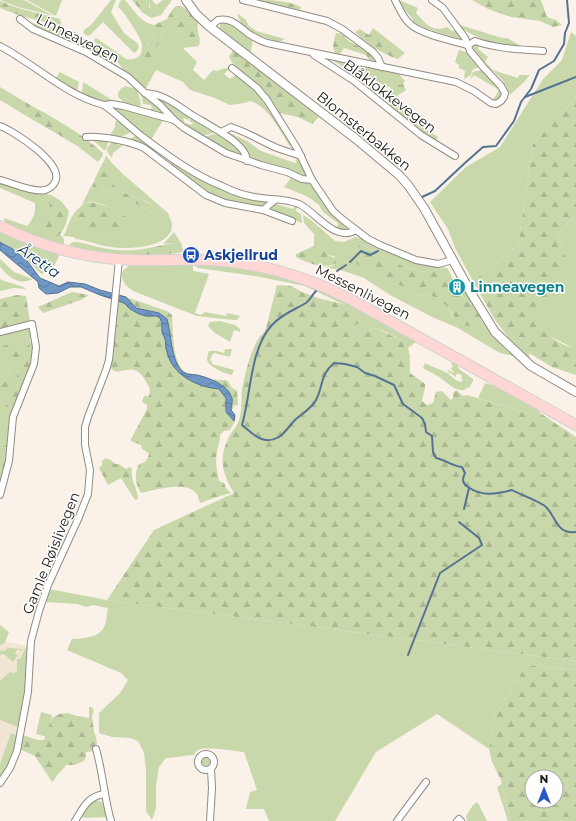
<svg xmlns="http://www.w3.org/2000/svg" width="576" height="821" viewBox="0 0 576 821" font-family="Montserrat,sans-serif">
	<defs>
		<pattern id="forest-firs" width="22" height="20" patternUnits="userSpaceOnUse"><rect width="22" height="20" fill="#c8d8ab"/><path d="M5 1l3.5 6h-7zM16 11l3.5 6h-7z" fill="#abb992"/></pattern>
		<pattern id="water-waves" width="16" height="10" patternUnits="userSpaceOnUse"><rect width="16" height="10" fill="#7098c7"/><path d="M0 5q4-4 8 0t8 0" fill="none" stroke="#5b7ba0"/></pattern>
	</defs>
	<rect width="100%" height="100%" fill="#faf2e8"/>
	<polygon fill="#f1e5d4" points="0,641 29,646 17,743 0,780"/>
	<g fill="#c8d8ab">
		<polygon points="0,0 24,0 54,16 18,7"/>
		<polygon points="27,0 62,0 56,16"/>
		<polygon points="111,0 116,0 111,12 124,33 137,43 139,47 136,52 134,53 103,22 90,35 88,36 83,33 84,30 91,25"/>
		<path d="M122,0h3c8,9 16,23 29,25l-1,10 -6,11 9,2 11,-20h11l21,18 -16,2 14,14 -4,8 11,10 9,-10 4,1 8,-3 4,1 -5,5 6,5 7,-5 23,20 36,57c-7,-3 -9,-10 -13,-16 -9,-14 -17,-28 -32,-34l-7,2 -14,2 -18,-8 -22,-7 -7,-8 -27,-12 -10,18c-14,-2 -23,-21 -33,-31 -6,-6 -13,-10 -19,-16l1,-3 3,1 28,20c7,1 10,0 15,-5 1,-5 2,-8 0,-13 -2,-6 -18,-31 -23,-34l2,-6z"/>
		<polygon points="149,0 152,0 156,5 163,0 172,0 161,15 151,18 142,12 146,12 150,7"/>
		<path d="M399,0l19,8 -2,5c9,10 16,20 31,14l5,4 3,-1 7,9 -1,1 -36,-12 -6,-3 -5,-1 -2,-6 -8,-9z"/>
		<path d="M237,13l9,7 3,6 7,5 29,8 -6,3c-16,-5 -38,-10 -42,-29z"/>
		<polygon points="27,22 75,32 101,51 120,69"/>
		<polygon points="226,22 232,24 253,40 250,55 219,29 220,24"/>
		<polygon points="460,25 502,38 507,38 521,46 501,44 486,41 467,32 461,28"/>
		<polygon points="571,32 576,36 576,97 533,144 518,245 473,281 455,248 448,229 430,202 466,167 500,147 543,79 562,60"/>
		<path d="M475,45h4l-1,4 10,8 -3,5 8,8 25,8 1,-3h11l-6,7 -14,13c-1,-3 -2,-7 -4,-9 -7,-14 -25,-21 -33,-37z"/>
		<polygon points="459,50 469,53 480,67 473,69 471,75 464,79 465,71 459,68 459,65 455,62"/>
		<path d="M332,60l67,14 6,7 -2,3c-4,1 -9,3 -13,3 -11,-1 -21,-15 -34,-18l-3,4z"/>
		<polygon points="482,70 502,90 500,100 493,100 499,90 474,75 470,80 473,72"/>
		<polygon points="60,72 79,82 77,91 75,91 55,79"/>
		<path d="M83,82l29,18c-10,7 -21,-2 -30,-6z"/>
		<polygon points="125,86 137,89 141,104 140,108 126,104 118,97 118,93 122,87 123,88"/>
		<polygon points="0,87 25,102 28,117 0,100"/>
		<polygon points="141,92 167,115 149,111 152,107 151,105 143,104"/>
		<polygon points="154,96 162,98 191,116 188,120 184,118 183,120 185,122 183,125 175,118"/>
		<polygon points="391,101 394,104 395,103 414,119 417,124 438,137 435,142 394,111 390,106"/>
		<polygon points="113,106 164,119 150,141 112,108"/>
		<polygon points="192,116 218,132 201,136 184,125 186,123 191,125 193,123 189,121"/>
		<path d="M118,120l14,11c-6,5 -15,7 -23,6l6,-10v-5z"/>
		<path d="M229,130l1,3 17,8 14,10 34,12 2,-1 -2,-2 3,-1 2,2 8,17 -7,-1 -51,-18c-5,-14 -16,-16 -24,-27z"/>
		<polygon points="219,133 229,141 244,155 242,156 235,152 232,153 229,151 203,137"/>
		<polygon points="137,135 156,150 156,152 152,152 141,144 128,140"/>
		<polygon points="93,140 109,141 105,151"/>
		<polygon points="112,142 117,142 118,145 123,145 113,153 112,158 107,152 107,148"/>
		<polygon points="173,161 196,175 267,202 262,208 236,204 206,193 169,165"/>
		<path d="M112,163l12,12 44,38c1,4 4,8 4,12 0,23 -45,25 -61,22 -12,-1 -23,-7 -36,-8l-1,-2 -11,-1c5,-7 6,-17 12,-24 0,4 -1,7 2,10 4,3 30,10 36,9l9,-17c-10,-4 -29,-18 -40,-10l12,-23 -2,8 7,7 5,-7 25,11 32,18c-3,-5 -6,-12 -11,-15 -8,-5 -30,-9 -35,-16 -5,-7 -2,-16 -3,-24z"/>
		<polygon points="291,178 311,184 324,204 346,227 347,230 343,231 337,228 338,223 331,218 323,212 319,205 311,199 304,195 284,187"/>
		<path d="M0,183c12,2 22,8 35,10 5,1 10,0 16,2l-3,4 3,9 -1,11 7,19 3,-4 4,5v6l-41,-13 -18,-9 -1,-5 23,8c6,-6 9,-14 8,-23l-35,-15z"/>
		<polygon points="276,204 293,209 295,205 297,207 296,211 301,214 302,223 272,211 271,207"/>
		<path d="M303,215l8,5 24,21 9,1 11,-5 6,1 21,11 29,12 16,4 20,3c-7,-1 -12,4 -18,4 -19,1 -51,-18 -67,-28l9,25 24,16 8,1 14,9 6,1 6,-2c10,5 20,12 24,23l30,6v-2c9,14 18,25 31,35l-14,-3 -44,-26 -22,-9 -44,-23 -26,-17 -20,-7 -20,-4 8,-1 5,-3 -3,-7 -6,-1 -7,-8 -7,-1v-12l-10,-11z"/>
		<polygon points="576,217 576,348 573,348 548,335 535,323 535,311 543,302 565,255 557,236 569,222"/>
		<polygon points="0,230 60,254 52,270 41,274 18,251 0,241"/>
		<polygon points="174,232 181,243 183,250 180,253 173,243 163,244"/>
		<path d="M73,242h5c25,6 39,11 66,7l-2,3 3,3 -33,-1 -42,-7 2,-1h-3l1,-2z"/>
		<path d="M0,259l14,13 19,7c-15,7 -24,-2 -33,-12z"/>
		<path d="M172,263l56,1 38,7 21,5 39,15 81,44 9,7 -8,6c-7,-9 -25,-19 -35,-20 -6,5 -11,5 -18,3l-2,-4 6,-4 1,-5 -17,-14 -38,-18 -50,-10 -57,-8 -5,-4v7l16,3 -14,39 6,2 4,-3 21,4 1,-3 13,3 -3,4h-4l-36,-4 -64,-25c-5,-4 -11,-8 -11,-15 -1,-17 38,-12 50,-13z"/>
		<path d="M0,279c7,4 22,6 26,10l-12,-1 -14,3z"/>
		<path d="M463,289l11,15c-7,-1 -11,-5 -13,-11z"/>
		<polygon points="220,321 235,325 240,329 240,332 234,330 230,342 215,333 208,326 210,322"/>
		<polygon points="30,329 31,336 30,339 32,362 9,436 0,491 0,333"/>
		<path d="M225,349h7l-2,8 -16,-4 -1,2h-1l-2,5 2,1v3l22,6 -2,5c-6,-1 -23,-8 -25,-15 0,-2 1,-7 2,-9h8l7,2z"/>
		<path d="M452,361h3l4,8 14,10v2l-4,7 -2,-1 -2,3c-11,2 -17,-8 -26,-13 -5,-3 -11,-6 -16,-9l2,-5c7,4 15,6 22,10 5,3 8,8 14,9l2,-2 -2,-3 1,-1 -2,-2h-4v3l-9,-6 1,-1 6,3v-1l-3,-3 2,-3 -2,-3z"/>
		<polygon points="485,383 501,388 538,410 540,413 526,413 478,398"/>
		<path d="M49,589l58,11 469,61v9l-50,-5 -31,51 -6,33 -52,-35 -61,38 -41,69h-66l-5,-12h-18l4,-17 7,-2 -13,-38c-10,-1 -37,-6 -46,-2 -2,1 -3,3 -4,5 -10,0 -18,3 -28,3l-7,9 -3,20v21l-4,12 -6,-9v-41l-2,-17 -6,-12 -8,-3 -18,-1 -13,-4v-20l21,-20 8,-13 -7,-7 -54,-23 5,-11c14,-1 31,-1 34,-18 1,-5 1,-9 2,-13l-15,-3 -7,2 -9,-3 -32,-2z"/>
		<polygon points="29,646 26,685 19,727 18,727 0,720 0,681 10,672 14,673 17,671 17,659 20,659 25,649"/>
		<polygon points="8,648 23,649 21,651 17,649 15,654 18,655 13,662 4,654 1,654 0,656 0,650 4,651"/>
		<polygon points="41,712 52,715 47,737 36,734"/>
		<path d="M11,733l6,3c3,12 -11,34 -17,44v-16z"/>
		<circle cx="206" cy="762" r="6"/>
		<polygon points="502,784 506,804 511,821 508,821 497,787"/>
		<polygon points="95,800 102,802 107,817 84,818 82,817 89,804"/>
		<polygon points="478,801 477,802 479,805 487,821 467,821 466,816 473,805"/>
	</g>
	<g fill="url(#forest-firs)" fill-rule="evenodd">
		<polygon points="132,0 149,0 149,11 146,12 142,12"/>
		<path d="M254,0c17,0 32,0 47,7l-1,3z"/>
		<polygon points="472,0 541,0 547,17 556,20 562,25 553,27 540,21 511,17 488,9"/>
		<polygon points="0,1 18,8 60,19 62,27 18,15 0,8"/>
		<path d="M176,6c11,-1 16,9 22,16 -2,11 4,16 1,24l-21,-18h-11l-11,20 5,10 -12,9 -6,-7v-5l10,-20 1,-10 13,-6 5,-9z"/>
		<path d="M373,28l32,25 -7,6c-16,-5 -31,-15 -43,-27l5,-3 9,6z"/>
		<path d="M336,33c7,0 9,4 13,8 9,6 21,8 26,19l-1,3 -3,-1 -5,-7 -22,-7 -4,6h-4c-5,-6 -2,-14 0,-21z"/>
		<polygon points="233,50 319,117 312,124 298,117 279,113 270,100 235,67 229,57"/>
		<polygon points="403,84 406,90 397,96 394,104 391,101 392,91 390,87"/>
		<path d="M576,97v120l-7,5 -12,14 8,19 -2,21 -9,14 -19,21v12c11,10 26,24 41,25v27l-24,-8 -23,-14v5l-17,-16 -17,-22 -22,-39 45,-36 15,-101z"/>
		<path d="M25,102c27,15 55,30 78,51l-2,5 -3,4 -22,-17 -48,-28z"/>
		<path d="M106,156l6,7c1,8 -1,17 3,24 5,7 27,11 34,16 6,3 11,8 15,12v3h-3l-32,-18 -25,-11 -5,7 -3,1 -4,-3c0,-16 9,-25 14,-38z"/>
		<path d="M51,195l10,6 8,10c-2,12 -6,25 -18,30l-6,-4c-1,-17 10,-19 3,-38z"/>
		<path d="M85,202c12,-1 52,12 44,28l-7,2h-18l-27,-9 -2,-4v-7z"/>
		<polygon points="173,243 180,253 145,255 142,252 144,249"/>
		<path d="M362,244c16,10 48,29 67,28 6,0 11,-5 18,-4 8,11 11,34 27,36l9,19 -3,3c-11,2 -19,0 -26,-9 -2,-2 -2,-5 -5,-8 -5,-6 -13,-11 -20,-15l-6,2 -6,-1 -14,-9 -8,-1 -24,-16 -11,-3 -9,-7 3,-10z"/>
		<path d="M314,246l7,1 7,8 9,4v4c-12,7 -30,0 -41,-6v-3z"/>
		<path d="M277,285l14,1 11,6 19,7 22,5 18,14 -2,5 -6,4 2,4c7,2 12,2 18,-3 7,1 32,13 35,20 2,4 2,20 2,25l15,11v4l-3,13 5,4 6,-2 3,-11 6,-1 9,9 2,-2v-5l3,-3 7,6 4,-1 59,18h14l36,24v224l-469,-61 47,-70 80,-37c-11,-18 -16,-34 -6,-54 3,-7 9,-12 11,-19 4,-11 1,-24 4,-36 3,-14 7,-29 13,-41 2,-6 8,-9 10,-15z"/>
		<polygon points="72,292 89,295 81,300 43,313 38,307"/>
		<polygon points="17,295 26,296 30,322 0,330 0,299"/>
		<path d="M129,298l38,13 5,4c1,14 0,48 13,57 7,4 18,6 27,8l3,-1 2,1h8l3,1 3,6 6,4 1,14 -4,1 -2,4 2,6 2,3 -6,11 -6,1 -4,4c0,9 -2,9 -3,16 -2,10 0,20 2,30l5,2 2,5 5,5 -14,4 -17,6c-1,-2 -2,-7 -3,-9 -11,-14 -42,-4 -56,-1 -6,-10 -7,-19 -2,-29 6,-1 9,-4 10,-11l-7,-4 -1,-4 -10,-4v-2l16,-30v-4l-5,-3 2,-6 4,1c4,-6 1,-10 -2,-15 -8,-15 -13,-14 -29,-10l-7,-4 7,-64 2,-3z"/>
		<path d="M32,341c6,13 -13,56 -18,71l-3,1h-4l-2,-4 15,-41 2,2 2,-1 1,-13 -1,-6z"/>
		<polygon points="6,345 15,348 20,353 20,359 17,361 10,360 6,349 4,350 3,346"/>
		<path d="M14,367h3l-10,28 -7,-1v-9c12,-6 6,-11 14,-18z"/>
		<polygon points="8,444 7,464 0,489 0,449"/>
		<path d="M106,458l5,2 4,4h4l7,5 4,-2 2,2c-2,11 6,20 6,30l-3,1 -14,-22 -13,7 -9,-17 3,-3v-4z"/>
		<polygon points="0,625 9,632 5,642 0,646"/>
		<path d="M526,665l50,5v151h-65l-5,-17 -5,-24 -9,-18 -3,-13 6,-33zM532,777h24v24h-24z"/>
		<path d="M89,707h3l2,4 -2,6 2,15 2,5 1,6 -3,8 -8,1v5l-2,4 -10,4h-8c-2,4 -6,6 -8,9 -3,4 -3,6 -6,8l-17,-26 -16,-7 3,-14 16,5h6l8,-22 7,-4 8,-1 10,3 12,2z"/>
	</g>
	<path fill="url(#water-waves)" stroke="#567292" d="M0,242l13,7 15,13 12,16 19,8 9,-4 17,2 15,6 26,7 10,11 23,5 8,6c4,13 4,42 15,52 5,4 10,3 15,4 13,3 31,10 35,23 1,4 -1,8 -1,12l4,5 -1,6 -8,-9v-14l-7,-9c-22,-2 -47,-14 -52,-37 -2,-4 -1,-9 -2,-13 -1,-3 -3,-5 -3,-8 0,-5 0,-8 -2,-13l-4,-2h-10l-7,-2 -9,-5 -6,-6 -24,-8 -19,-8h-11l-12,6 -12,1 -7,-6 -1,-6 -38,-32z"/>
	<g fill="none" stroke-linecap="round" stroke-linejoin="round">
		<g stroke="#567292" stroke-width="2">
			<polyline points="525,97 576,77"/>
			<polyline points="422,197 435,191 466,162 483,147 496,146 514,121 521,102 531,89 539,70 554,61 564,44 565,33 569,23 567,0"/>
			<polyline points="350,262 361,251 370,255 378,251"/>
			<polyline points="337,271 346,265"/>
			<path d="M316,291c-4,4 -6,9 -10,12 -12,7 -24,11 -34,22 -22,23 -21,70 -30,100 11,9 21,21 37,12 6,-4 12,-13 17,-18 6,-5 17,-12 20,-19 8,-15 3,-24 18,-37l11,1 12,3 8,6 10,3 19,9 9,19 19,14 3,6 1,8 6,4 1,16 3,6c9,2 17,8 26,9l3,6c-3,6 -3,10 3,14 14,10 28,7 44,3 7,4 29,12 34,17 11,11 10,27 30,25"/>
			<polyline points="464,509 469,488"/>
			<polyline points="408,655 440,573 482,545 479,538 459,522"/>
		</g>
		<g stroke="#928b82" stroke-width="8">
			<g id="minor">
				<polyline points="243,0 327,21 342,29 373,52 378,58 382,67"/>
				<path d="M395,0c4,8 8,18 15,24 10,10 43,17 58,21l7,-4c22,8 45,8 68,10"/>
				<polyline points="20,19 33,29 86,52 128,77 145,93 160,105 174,120"/>
				<path d="M210,27l8,-7c14,-3 21,7 31,14 6,4 12,7 18,9l189,39 18,9 17,12 5,1 5,-3 3,-4 1,-4 -4,-7 -17,-18 -14,-17 -5,-13 -22,-30 -11,-8"/>
				<path d="M0,46c36,19 65,49 104,59 14,10 27,23 40,33 24,18 50,37 78,48 10,5 21,9 32,11 14,3 31,1 45,7 17,8 36,39 57,26"/>
				<polyline points="314,55 354,81 421,135 455,156"/>
				<polyline points="232,68 257,88 267,100 297,148 312,180 333,211 342,219 368,239 380,245 416,260 438,264 453,260"/>
				<path d="M145,93c5,1 10,1 15,3 12,4 21,12 32,19 14,9 55,28 55,46"/>
				<polyline points="104,105 112,104 123,106 174,120 184,128 226,153 261,165 287,172 302,179 312,180"/>
				<path d="M0,126c14,5 65,38 55,56 -2,4 -6,7 -10,8 -11,3 -33,-7 -45,-10"/>
				<path d="M221,132l10,-5c16,5 30,14 46,21 8,3 16,5 24,8"/>
				<path d="M86,137c16,-1 44,4 58,11l62,47 19,8 38,7 29,11"/>
				<polyline points="263,210 275,200"/>
				<polyline points="0,332 32,324 36,347 34,364 13,417 9,461 0,495"/>
				<path d="M96,749c7,24 8,48 15,72"/>
				<circle cx="206" cy="762" r="8"/>
				<polyline points="0,783 10,768 17,751 28,692 31,641 39,611 48,585 79,517 88,494 90,470 85,445 85,427 88,417 106,370 109,360 117,280 119,259"/>
				<path d="M75,821c8,-13 12,-24 29,-27"/>
				<polyline points="210,821 212,788 211,769"/>
				<polyline points="397,821 426,782"/>
				<polyline points="457,821 459,819 461,821"/>
			</g>
		</g>
		<g stroke="#928b82" stroke-width="10">
			<polyline id="tertiary" points="186,0 196,14 210,27 356,139 399,175 408,185 424,208 471,293 495,332 531,366 576,392"/>
		</g>
		<g stroke="#d1d1d0" stroke-width="12">
			<path id="primary" d="M0,226c42,21 87,33 134,34 30,1 59,-2 88,1 46,4 89,18 130,39l224,125"/>
		</g>
		<use href="#minor" stroke="#fff" stroke-width="6"/>
		<use href="#tertiary" stroke="#fff" stroke-width="8"/>
		<use href="#primary" stroke="#fed7d4" stroke-width="10"/>
	</g>
	<defs>
		<g id="bus-disc" transform="scale(0.9)"><circle r="9.5" fill="#1a4fb4" stroke="#fff"/><path d="M-5-6H5V4H4V6H2V4H-2V6H-4V4H-5ZM-3.5-4V0h7V-4ZM-3.5 1.2v1.5H-2V1.2ZM2 1.2v1.5H3.5V1.2Z" fill="#fff"/></g>
		<g id="building-disc" transform="scale(0.9)"><circle r="9.5" fill="#0f9aa8" stroke="#fff"/><path d="M-4-6H4V6H1V3H-1V6H-4ZM-2.5-4.3h1.7v1.8h-1.7ZM.8-4.3h1.7v1.8H.8ZM-2.5-1h1.7V.8h-1.7ZM.8-1h1.7V.8H.8Z" fill="#fff"/></g>
	</defs>
	<g fill-rule="evenodd">
		<use href="#bus-disc" x="191" y="255"/>
		<use href="#building-disc" x="457" y="287"/>
	</g>
	<g text-anchor="middle" stroke-width="3" stroke-linejoin="round" paint-order="stroke">
		<g font-size="14" fill="#1b1915" stroke="#fff">
			<text transform="translate(78 38) rotate(27)" y="5">Linneavegen</text>
			<text transform="translate(390 96) rotate(37)" y="5">Blåklokkevegen</text>
			<text transform="translate(364 131) rotate(39)" y="5">Blomsterbakken</text>
			<text transform="translate(363 292) rotate(27)" y="5">Messenlivegen</text>
			<text transform="translate(51 553) rotate(-68)" y="5">Gamle Røislivegen</text>
		</g>
		<g font-size="14" font-weight="bold" fill="#164399" stroke="#fff" text-anchor="start">
			<text x="204" y="260">Askjellrud</text>
		</g>
		<g font-size="14" font-weight="bold" fill="#0d838f" stroke="#fff" text-anchor="start">
			<text x="470" y="292">Linneavegen</text>
		</g>
		<g font-size="15" font-style="italic" fill="#05305c" stroke="#fff">
			<text transform="translate(39 261) rotate(35)" y="5">Åretta</text>
		</g>
	</g>
	<g transform="translate(544 789)"><circle r="19" fill="#ffffff" stroke="#a4a3a1"/>
	<path d="M0-3L7 15L0 10L-7 15Z" fill="#2a57c6"/>
	<text y="-6" font-size="11" font-weight="bold" text-anchor="middle" fill="#1b1915">N</text>
	</g>
</svg>
